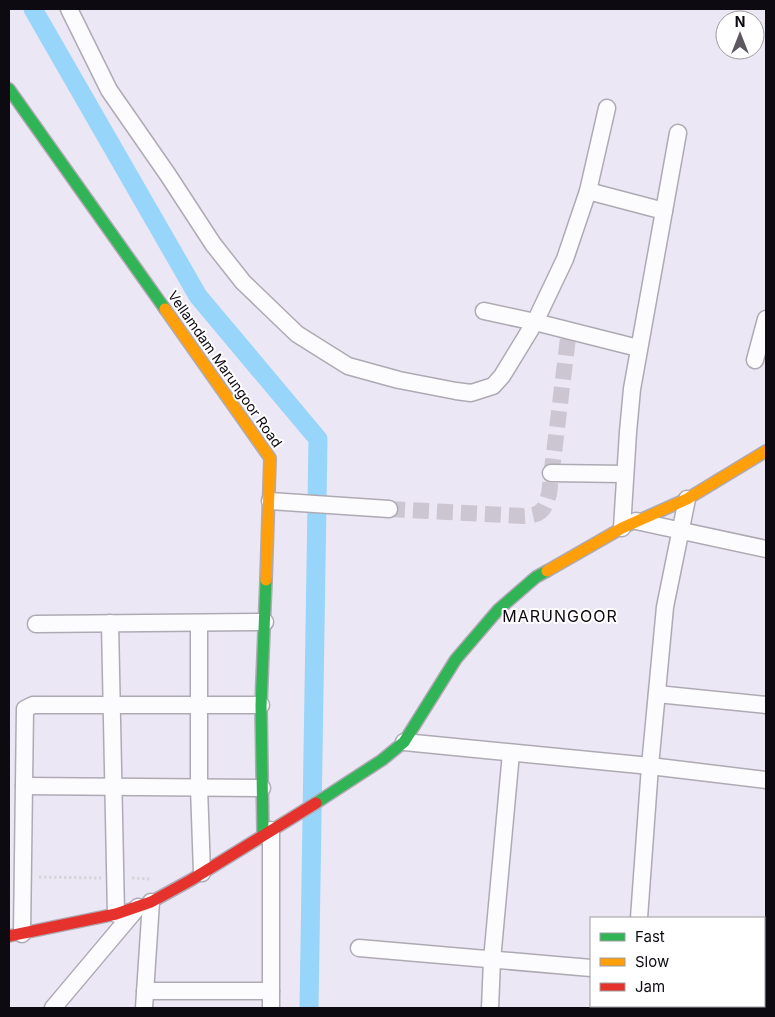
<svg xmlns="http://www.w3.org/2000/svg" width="775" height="1017" viewBox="0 0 775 1017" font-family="Inter,sans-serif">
	<rect width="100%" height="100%" fill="#ece7f4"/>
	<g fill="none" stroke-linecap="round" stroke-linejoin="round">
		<polyline stroke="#97d5fa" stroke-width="19" points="33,9 198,296 318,439 309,1008"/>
		<path stroke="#cbc6d2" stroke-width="16" stroke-dasharray="16 8" stroke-linecap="butt" d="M389,509l135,7c18,-1 20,-5 25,-22l20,-164"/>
		<g stroke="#aeaab4" stroke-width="19">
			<g id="street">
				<polyline points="69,9 109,90 168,175 213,244 243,282 297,334 348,366 399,380 456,391 471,393 493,386 502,376 535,322 565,259 588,191 607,108"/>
				<polyline points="588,191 664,211"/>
				<polyline points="484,311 535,322 638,348"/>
				<polyline points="755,360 766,319"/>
				<polyline points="551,473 625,474"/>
				<polyline points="270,501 389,509"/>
				<polyline points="636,521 766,549"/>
				<polyline points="622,528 628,432 632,389 678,133"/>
				<polyline points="110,623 116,914"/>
				<polyline points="199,623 199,787 202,873"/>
				<polyline points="36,624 265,622"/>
				<polyline points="657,694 766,705"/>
				<polyline points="404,742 650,766 766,780"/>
				<polyline points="24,786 262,788"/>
				<polyline points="271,830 271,1008"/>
				<polyline points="639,918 650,766 665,607 687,499"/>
				<polyline points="22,934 25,709 33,705 261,705"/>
				<polyline points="359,948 591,968"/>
				<polyline points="145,991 271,991"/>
				<polyline points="764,991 766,992"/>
				<polyline points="53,1008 138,907"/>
				<polyline points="144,1008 151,902"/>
				<polyline points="490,1008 492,960 511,753"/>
				<polyline points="630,1008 630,1006"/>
			</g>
		</g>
		<g stroke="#aeaab4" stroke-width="14">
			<g id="fast">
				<polyline points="9,89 165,309"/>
				<polyline points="316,803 382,760 404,742 456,659 498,610 536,577 547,571"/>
				<polyline points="263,834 261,705 266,580"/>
			</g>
		</g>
		<g stroke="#aeaab4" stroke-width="14">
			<g id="slow">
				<polyline points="165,309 270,458 266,580"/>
				<polyline points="547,571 622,528 687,499 766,451"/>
			</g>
		</g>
		<g stroke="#aeaab4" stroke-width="14">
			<polyline id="jam" points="9,936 116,914 151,902 191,880 316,803"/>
		</g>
		<g stroke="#d7d5da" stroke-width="3" stroke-dasharray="2.5 2.5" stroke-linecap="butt">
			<polyline points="39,877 101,878"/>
			<polyline points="132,878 151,879"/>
		</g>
		<use href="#street" stroke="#fcfbfd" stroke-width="16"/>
		<use href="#fast" stroke="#30b455" stroke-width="11"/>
		<use href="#slow" stroke="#ff9f0a" stroke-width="11"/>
		<use href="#jam" stroke="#e5322d" stroke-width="11"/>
	</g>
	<g text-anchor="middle" stroke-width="4" stroke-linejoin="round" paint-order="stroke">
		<g font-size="14" fill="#0e0a12" stroke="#fff">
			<text transform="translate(225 369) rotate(55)" y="5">Vellamdam Marungoor Road</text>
		</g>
		<g font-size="16" letter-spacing="1" fill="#0e0a12" stroke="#fff">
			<text x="560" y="622">MARUNGOOR</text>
		</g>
	</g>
	<rect width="775" height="1017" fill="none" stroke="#0e0a12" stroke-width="20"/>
	<rect x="590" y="917" width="175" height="90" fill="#ffffff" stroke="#9f9da0"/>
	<rect x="600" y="933" width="25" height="8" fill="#30b455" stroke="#9f9da0"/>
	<text x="635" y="942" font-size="15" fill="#0e0a12">Fast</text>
	<rect x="600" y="958" width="25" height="8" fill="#ff9f0a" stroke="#9f9da0"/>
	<text x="635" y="967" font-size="15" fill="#0e0a12">Slow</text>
	<rect x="600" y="983" width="25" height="8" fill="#e5322d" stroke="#9f9da0"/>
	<text x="635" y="992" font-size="15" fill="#0e0a12">Jam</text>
	<g transform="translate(740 35)"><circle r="24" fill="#ffffff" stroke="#9f9da0"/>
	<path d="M0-4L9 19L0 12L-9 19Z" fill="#5c5761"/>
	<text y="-8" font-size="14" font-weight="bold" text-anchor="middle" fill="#0e0a12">N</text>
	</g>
</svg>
